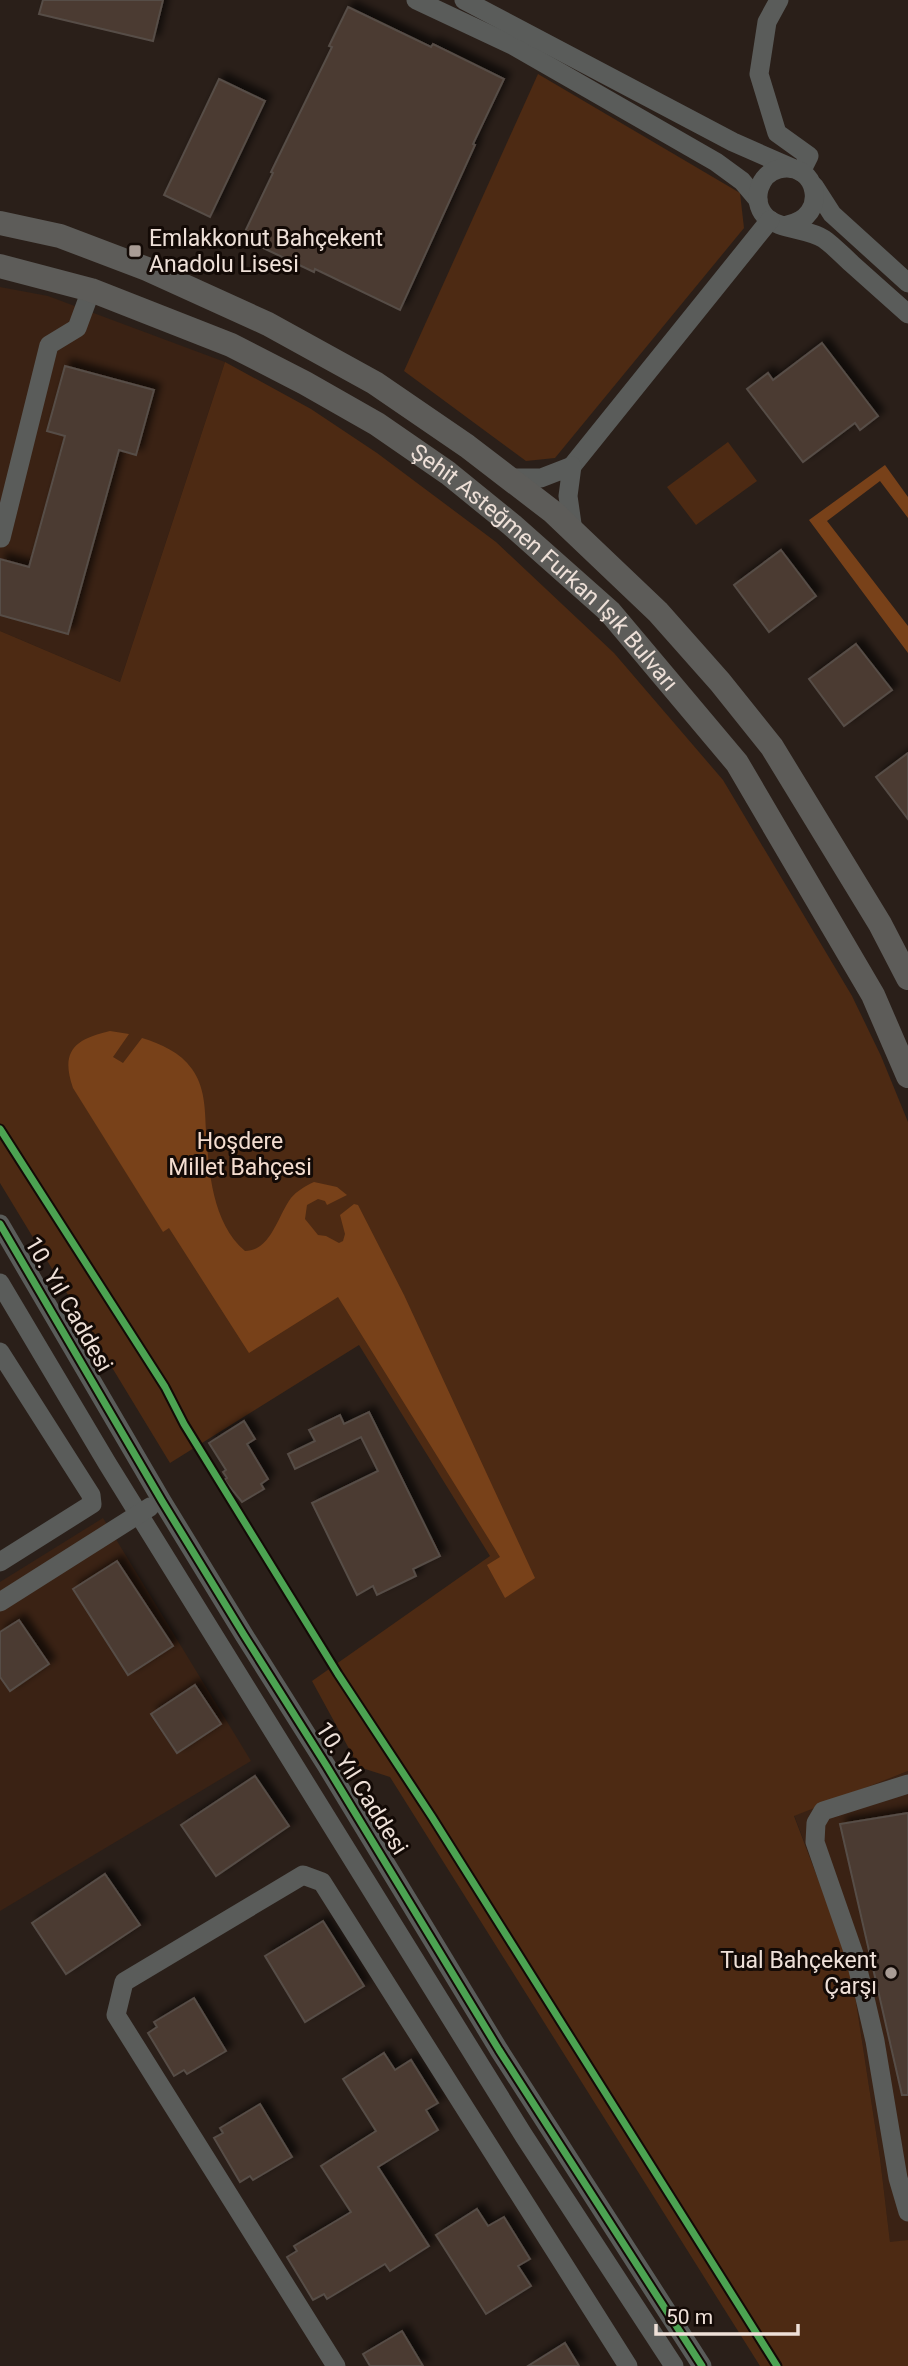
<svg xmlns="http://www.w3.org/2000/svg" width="908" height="2366" viewBox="0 0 908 2366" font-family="Roboto,sans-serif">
	<defs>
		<filter id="shadow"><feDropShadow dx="6" dy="-6" stdDeviation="3.5" flood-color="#0009"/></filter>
	</defs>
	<rect width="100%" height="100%" fill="#2a1f19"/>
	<g fill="#3a2214">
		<polygon points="0,287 48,296 225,362 120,682 0,631"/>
		<polygon points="103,1518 251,1761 0,1911 0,1582"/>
		<polygon points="908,1771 908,2240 890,2243 880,2158 850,1963 794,1815"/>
	</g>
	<g fill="#4d2a13">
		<polygon points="538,74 740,193 744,228 555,458 526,461 404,371"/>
		<polygon points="225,362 311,409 377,453 496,542 614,653 723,780 852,996 881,1056 908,1122 908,1771 794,1816 850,1963 880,2158 890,2242 908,2240 908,2366 760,2366 390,1777 359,1767 312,1681 490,1556 359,1345 170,1463 0,1183 0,631 120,682"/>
		<polygon points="728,442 757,481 696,525 667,487"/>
	</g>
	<g fill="#784119">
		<polygon points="885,465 908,497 908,518 880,481 827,521 908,626 908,653 809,520"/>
		<path d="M110,1031l19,3 -16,23 10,6 19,-25c19,6 38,14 50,31 13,18 13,40 14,62 3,40 6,92 39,120 26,0 33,-36 46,-53 6,-7 14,-12 23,-16l23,5 10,8 -20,10 -2,-4 -7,-2 -11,6 -2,14 13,16 8,1 13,7 4,-2 2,-7 -5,-19 14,-11 4,1 46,90 131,283 -30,20 -18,-33 13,-8 -162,-260 -89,56 -80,-125 -6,4 -90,-144c-13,-37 2,-49 37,-57z"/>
	</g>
	<g fill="#4b3b31" stroke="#574d47" stroke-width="2" filter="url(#shadow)">
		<polygon points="43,0 163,0 153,41 39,14"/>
		<polygon points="348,7 431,47 433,44 504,79 473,144 475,145 400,310 315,269 314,272 242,238 273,173 271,172 332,47 329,46"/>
		<polygon points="219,79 265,101 210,217 164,195"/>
		<polygon points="822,343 878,416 860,430 855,423 803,462 747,389 768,373 773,380"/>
		<polygon points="65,366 154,390 136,455 119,450 68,634 0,615 0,559 29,567 65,436 47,431"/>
		<polygon points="781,550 816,596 769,632 734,585"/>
		<polygon points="856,644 892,690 844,726 809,679"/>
		<polygon points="908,753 908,819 876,777"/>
		<polygon points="369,1412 440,1556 413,1569 416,1576 377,1595 373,1586 357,1595 312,1503 378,1471 361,1437 295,1469 288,1454 315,1441 309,1430 340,1415 344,1424"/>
		<polygon points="244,1421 255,1439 247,1444 268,1479 261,1484 264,1489 242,1502 224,1480 227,1478 223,1472 226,1470 209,1443"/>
		<polygon points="117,1561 173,1646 128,1675 73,1589"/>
		<polygon points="19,1620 49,1664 10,1691 0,1677 0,1632"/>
		<polygon points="195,1685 221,1724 177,1753 151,1714"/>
		<polygon points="255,1776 289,1826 216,1876 181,1825"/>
		<polygon points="908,1813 908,2095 902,2095 840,1824"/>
		<polygon points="105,1874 140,1925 66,1974 32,1923"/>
		<polygon points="323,1921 364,1986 305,2022 265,1956"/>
		<polygon points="194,1998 226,2051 187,2074 184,2070 174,2076 148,2033 157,2027 154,2022"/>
		<polygon points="384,2053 395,2070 411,2060 438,2103 426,2110 438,2130 378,2167 429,2246 390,2271 385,2264 327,2299 324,2294 313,2300 287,2257 297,2251 294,2246 351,2212 321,2166 376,2131 343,2079"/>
		<polygon points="260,2104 292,2157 253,2180 250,2176 240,2182 214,2138 223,2133 220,2128"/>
		<polygon points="477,2209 488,2226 504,2217 530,2259 518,2266 531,2286 486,2314 436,2235"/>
		<polygon points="402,2331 423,2366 370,2366 363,2354"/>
		<polygon points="565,2343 579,2366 528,2366"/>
	</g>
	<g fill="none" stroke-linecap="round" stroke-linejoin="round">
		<g stroke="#5a5c5a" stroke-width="19">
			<polyline points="416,0 514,46 716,162 742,181 758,200"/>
			<polyline points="464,0 733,142 792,168"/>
			<polyline points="779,0 767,22 759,74 777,133 809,156 801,172"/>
			<polyline points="814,186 832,214 908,283"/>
			<path d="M787,225c44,-8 30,-65 -8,-56 -20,5 -28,31 -14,47 13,14 43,12 59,23 10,7 19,17 28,25 19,17 37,33 56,50"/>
			<polyline points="572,466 770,220"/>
			<polyline points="509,478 541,478 572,466 568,496 573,531"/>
			<polyline points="1,538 49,345 77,328 91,290"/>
			<polyline points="0,1224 162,1501 244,1635 326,1765 499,2050 702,2366"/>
			<polyline points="0,1283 107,1463 524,2136 674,2366"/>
			<polyline points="0,1352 91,1495 92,1504 0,1562"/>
			<polyline points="0,1602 150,1507"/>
			<polyline points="908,1784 823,1811 816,1823 815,1842 854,1954 865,1998 875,2041 898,2178 908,2212"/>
			<polyline points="336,2366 116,2015 124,1982 303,1875 322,1882 628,2366"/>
		</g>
		<g stroke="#5d5c59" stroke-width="24">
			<polyline points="0,223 60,236 147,269 268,324 375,383 467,446 553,512 658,612 720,682 772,747 880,924 908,978"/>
			<path id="s1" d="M0,266l91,24 140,55 74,38 72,41 71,49 64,52 98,87 127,151 136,232 35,81"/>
		</g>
		<g stroke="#130a06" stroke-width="11">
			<g id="cycleway">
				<polyline points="0,1129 165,1387 184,1424 338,1674 432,1817 777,2366"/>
				<polyline points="0,1224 162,1501 244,1635 326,1765 499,2050 702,2366"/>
			</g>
		</g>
		<use href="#cycleway" stroke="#4ca352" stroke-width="7"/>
	</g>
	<g fill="#a99c95" stroke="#130a06" stroke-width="2.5">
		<rect x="128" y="244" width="14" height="14" rx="3.5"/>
		<circle cx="891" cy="1973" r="7"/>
	</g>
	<g text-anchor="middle" stroke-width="6" stroke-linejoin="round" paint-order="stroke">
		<g font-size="23" fill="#eee0d8" stroke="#130a06" text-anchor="start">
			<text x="149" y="246">Emlakkonut Bahçekent<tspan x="149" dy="26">Anadolu Lisesi</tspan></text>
			<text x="877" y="1968" text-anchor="end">Tual Bahçekent<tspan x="877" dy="26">Çarşı</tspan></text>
		</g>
		<g font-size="23" fill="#eee0d8" stroke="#130a06">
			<text dy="8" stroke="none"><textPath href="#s1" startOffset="632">Şehit Asteğmen Furkan Işık Bulvarı</textPath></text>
			<text transform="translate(69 1304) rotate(60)" y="8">10. Yıl Caddesi</text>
			<text transform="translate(362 1788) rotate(58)" y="8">10. Yıl Caddesi</text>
		</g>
		<g font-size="23" fill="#f4ddd0" stroke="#130a06">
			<text x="240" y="1149">Hoşdere<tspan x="240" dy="26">Millet Bahçesi</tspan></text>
		</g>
	</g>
	<path d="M656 2324v10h142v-10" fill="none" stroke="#eee0d8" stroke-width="3.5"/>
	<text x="666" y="2324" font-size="21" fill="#eee0d8" stroke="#130a06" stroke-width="5" paint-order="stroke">50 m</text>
</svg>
